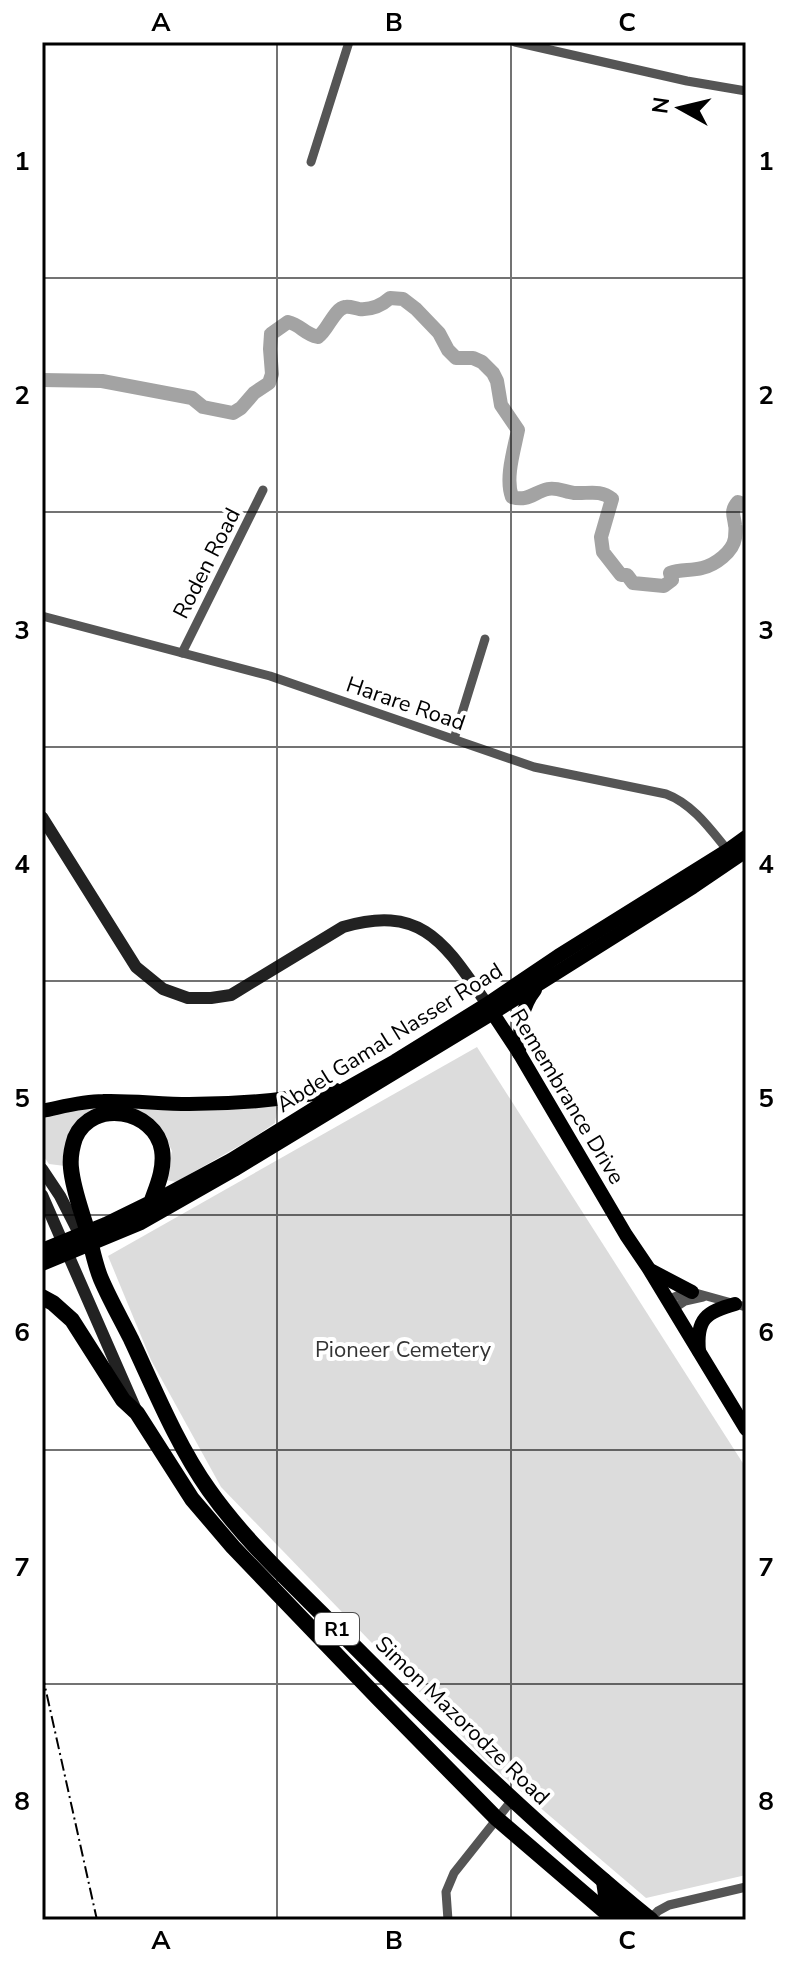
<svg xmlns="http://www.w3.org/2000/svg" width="788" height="1962" viewBox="0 0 788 1962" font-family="'Nunito Sans',sans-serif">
	<rect width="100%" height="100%" fill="#fff"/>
	<g fill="#dcdcdc">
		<polygon points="477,1047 746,1468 746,1875 646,1898 489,1764 221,1487 151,1360 108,1256"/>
		<polygon points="88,1106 278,1106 275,1123 253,1138 176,1182 166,1180 172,1151 164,1134 95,1113 65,1166 49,1164 42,1154 42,1116"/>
	</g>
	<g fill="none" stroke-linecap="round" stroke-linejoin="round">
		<path stroke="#a3a3a3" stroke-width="14" d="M42,380l60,1 90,17 11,9 30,6 8,-5 13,-15 15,-10 3,-9 -2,-25 1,-15 17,-12c13,3 16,12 30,15 10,-7 16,-28 27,-30 4,-1 9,1 14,2 12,1 22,-3 31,-11l13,1 13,10 23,24 9,17 8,8h17l9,4 11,11 4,8 4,24 17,25c-4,20 -13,48 -6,67 16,5 22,-5 36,-8 9,-2 17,3 26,4 14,1 26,-4 38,6l-11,38 2,15 18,23h6l6,8 31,3 8,-6 -2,-7c10,-4 21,-2 32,-5 13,-3 31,-16 33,-30 0,-2 1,-10 0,-13 -1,-10 -5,-14 3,-23l8,3"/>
		<g stroke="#555" stroke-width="9">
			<polyline points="515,42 687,81 746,91"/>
			<polyline points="311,162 349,42"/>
			<path d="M42,616l228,60 264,91 132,27c27,10 45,36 63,58"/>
			<polyline points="182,653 263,490"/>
			<polyline points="454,739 485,639"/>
			<polyline points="667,1300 682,1294 692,1292 746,1307"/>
			<polyline points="673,1309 685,1301 703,1297"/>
			<polyline points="448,1920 446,1892 454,1873 512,1800"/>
			<polyline points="649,1920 658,1911 669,1905 746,1887"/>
		</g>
		<g stroke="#222" stroke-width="12">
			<path d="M42,817l94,150 27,22 25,9h23l20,-3 112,-68c81,-24 103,19 144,77"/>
			<polyline points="42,1169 60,1196 84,1243"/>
			<polyline points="42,1195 136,1410"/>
		</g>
		<g stroke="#000" stroke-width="14">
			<polyline points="488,1006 519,1053 626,1235 649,1269 746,1429"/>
			<path d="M519,1053c1,-24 1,-44 16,-63"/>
			<path d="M42,1111c20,-4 40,-10 61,-10 28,-1 57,3 86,3 51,0 97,-4 147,-14"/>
			<polyline points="151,1203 231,1160 347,1088 395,1061 487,1004 558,956 728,850 746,837"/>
			<polyline points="42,1264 141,1223 234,1170 493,1013 693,887 746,851"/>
			<polyline points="652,1271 692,1292"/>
			<path d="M699,1351c-3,-32 7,-39 36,-47"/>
		</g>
		<g stroke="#000" stroke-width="16">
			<path d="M42,1251l3,-1 61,-25 45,-22c6,-17 14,-34 11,-53 -7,-41 -70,-52 -87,-12 -3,9 -5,21 -4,30 2,22 11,44 17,65 4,15 7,32 13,46 9,21 20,40 30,60 23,49 46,106 78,151 38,54 89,99 135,146 98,99 199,196 307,284"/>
			<polyline points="42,1297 53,1303 72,1320 123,1400 137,1413 192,1499 233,1547 378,1698 496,1818 615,1920"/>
			<polyline points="604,1881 606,1895 631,1920"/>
		</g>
		<polyline stroke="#000" stroke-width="2" stroke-dasharray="12 4 2 4" stroke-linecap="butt" points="42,1673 97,1920"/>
	</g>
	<path fill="none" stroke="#000" stroke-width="2" stroke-opacity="0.55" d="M277,42v1878M511,42v1878M42,278h704M42,512h704M42,747h704M42,981h704M42,1215h704M42,1450h704M42,1684h704"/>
	<g text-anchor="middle" stroke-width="8" stroke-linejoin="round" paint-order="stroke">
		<rect fill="#fff" stroke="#4c4c4c" stroke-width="2" x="315" y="1613" width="44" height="32" rx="6"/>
		<g font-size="20" font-weight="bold" fill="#000">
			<text x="337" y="1636">R1</text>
		</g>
		<g font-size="22" fill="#000" stroke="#fff">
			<text transform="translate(206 563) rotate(-63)" y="8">Roden Road</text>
			<text transform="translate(406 703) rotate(19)" y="8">Harare Road</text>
			<text transform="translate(389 1037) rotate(-32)" y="8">Abdel Gamal Nasser Road</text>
			<text transform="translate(568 1096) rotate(59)" y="8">Remembrance Drive</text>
			<text transform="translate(463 1720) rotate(44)" y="8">Simon Mazorodze Road</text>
		</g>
		<g font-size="22" fill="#333" stroke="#fff">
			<text x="403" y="1357">Pioneer Cemetery</text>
		</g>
	</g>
	<rect width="788" height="1962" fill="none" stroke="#ffffff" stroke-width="88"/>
	<g transform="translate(680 108) rotate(278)" stroke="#ffffff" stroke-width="6" paint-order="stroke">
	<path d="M0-6L14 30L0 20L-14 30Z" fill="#000000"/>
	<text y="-12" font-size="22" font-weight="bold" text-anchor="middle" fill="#000000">N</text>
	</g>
	<rect x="44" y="44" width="700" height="1874" fill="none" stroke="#000" stroke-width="3"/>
	<g font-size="26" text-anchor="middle" font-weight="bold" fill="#000">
		<text x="161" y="31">A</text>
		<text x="394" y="31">B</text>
		<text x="627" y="31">C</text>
		<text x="22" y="170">1</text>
		<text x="766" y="170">1</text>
		<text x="22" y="404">2</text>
		<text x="766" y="404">2</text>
		<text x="22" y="639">3</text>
		<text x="766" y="639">3</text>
		<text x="22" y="873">4</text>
		<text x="766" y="873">4</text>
		<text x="22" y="1107">5</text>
		<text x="766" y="1107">5</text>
		<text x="22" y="1341">6</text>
		<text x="766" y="1341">6</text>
		<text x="22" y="1576">7</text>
		<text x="766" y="1576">7</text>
		<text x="22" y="1810">8</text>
		<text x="766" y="1810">8</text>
		<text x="161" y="1949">A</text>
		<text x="394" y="1949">B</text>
		<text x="627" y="1949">C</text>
	</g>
</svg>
